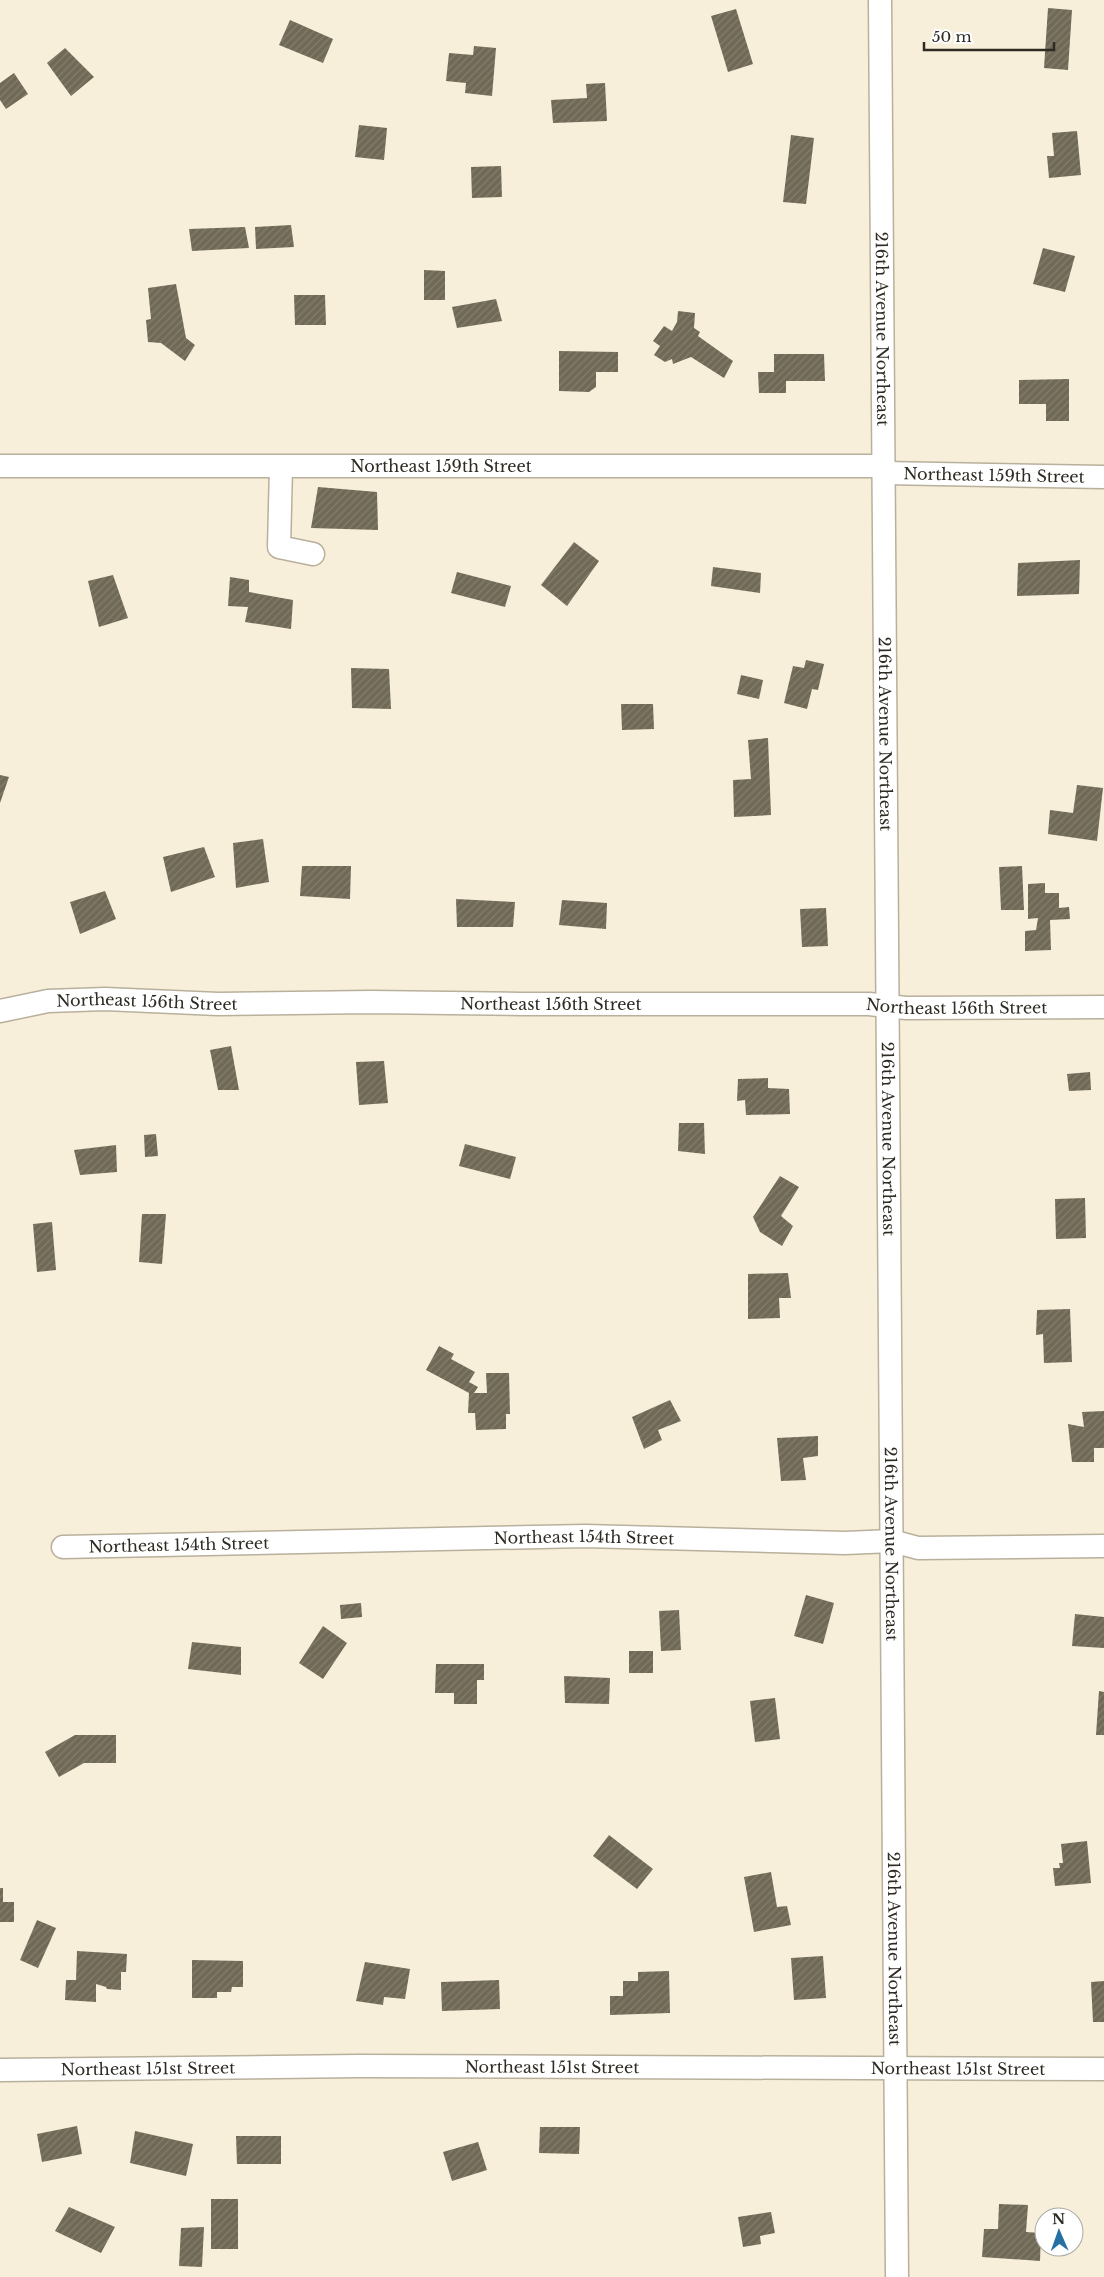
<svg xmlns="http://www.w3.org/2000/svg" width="1104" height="2277" viewBox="0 0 1104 2277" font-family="'Libre Baskerville',serif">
	<defs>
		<pattern id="building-hatch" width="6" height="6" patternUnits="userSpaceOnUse" patternTransform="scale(1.25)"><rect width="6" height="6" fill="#706956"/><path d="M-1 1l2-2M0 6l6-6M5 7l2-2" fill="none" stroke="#847e70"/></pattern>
	</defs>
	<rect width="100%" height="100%" fill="#f7efd9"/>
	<g fill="url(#building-hatch)">
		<polygon points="1048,8 1072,10 1068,70 1044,68"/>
		<polygon points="736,9 753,64 728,72 711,16"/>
		<polygon points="290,20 333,39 323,63 279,45"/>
		<polygon points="474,46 496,48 492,96 465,93 466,83 446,81 449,53 473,55"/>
		<polygon points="65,48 94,77 71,96 47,63"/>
		<polygon points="14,73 28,94 6,109 0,100 0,83"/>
		<polygon points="605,83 607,121 553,123 551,100 587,98 586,84"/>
		<polygon points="359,125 387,128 384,160 355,157"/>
		<polygon points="1077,131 1081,175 1049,178 1047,156 1054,156 1052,133"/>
		<polygon points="791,135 814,138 806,204 783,202"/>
		<polygon points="501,166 502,197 472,198 471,167"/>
		<polygon points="291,225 294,247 256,249 255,227"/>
		<polygon points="245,227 249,248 192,251 189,229"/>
		<polygon points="1043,248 1075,256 1065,292 1033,284"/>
		<polygon points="424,270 445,271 445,300 424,300"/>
		<polygon points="176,284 186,338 195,345 185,361 161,343 148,342 146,320 151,319 148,288"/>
		<polygon points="294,295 325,295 326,325 295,325"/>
		<polygon points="496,299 502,321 457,328 452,307"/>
		<polygon points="678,311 695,313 694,328 700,332 698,336 733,361 724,378 691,357 673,364 672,359 665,362 654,355 660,346 653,341 664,326 672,331 677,322"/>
		<polygon points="559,351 618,352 618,372 596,372 596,387 589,392 559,391"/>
		<polygon points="774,354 824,354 825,381 786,381 786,393 759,393 758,372 774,372"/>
		<polygon points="1069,379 1069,421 1046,421 1046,404 1019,404 1019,380"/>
		<polygon points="318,487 377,492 378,530 311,528"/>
		<polygon points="574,542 599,561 567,606 541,585"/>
		<polygon points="1080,560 1079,594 1017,596 1018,563"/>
		<polygon points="713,567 761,573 760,593 711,586"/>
		<polygon points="457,572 511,586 505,607 451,593"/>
		<polygon points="113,575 128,618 99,627 88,581"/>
		<polygon points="230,577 249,580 249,592 293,600 291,629 245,622 248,607 228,606"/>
		<polygon points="806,660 824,664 818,690 812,689 807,709 784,703 793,666 804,668"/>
		<polygon points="351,668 389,669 391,709 352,708"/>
		<polygon points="741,675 763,680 759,699 737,694"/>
		<polygon points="621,704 653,704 654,729 622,730"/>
		<polygon points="768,738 771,815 734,817 733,780 751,779 748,740"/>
		<polygon points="0,775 9,777 0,803"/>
		<polygon points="1077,785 1103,788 1097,841 1048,834 1050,810 1073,813"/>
		<polygon points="263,839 269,882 236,888 233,843"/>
		<polygon points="204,847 215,877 171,892 163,857"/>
		<polygon points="302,866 351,866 350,899 300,896"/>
		<polygon points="1022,866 1024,910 1001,910 999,867"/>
		<polygon points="1045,883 1045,893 1059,893 1059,908 1069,907 1070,919 1050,920 1051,950 1025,951 1025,931 1036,930 1038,918 1028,919 1028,884"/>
		<polygon points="105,891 116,919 80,934 70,902"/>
		<polygon points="456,899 515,902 513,927 457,927"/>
		<polygon points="562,900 607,903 606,929 559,925"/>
		<polygon points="826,908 828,946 802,947 800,909"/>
		<polygon points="231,1046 239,1090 218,1090 210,1050"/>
		<polygon points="384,1061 388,1103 359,1105 356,1062"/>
		<polygon points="1090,1072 1091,1090 1069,1091 1067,1074"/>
		<polygon points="768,1078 768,1088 789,1089 790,1114 746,1115 745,1100 737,1101 738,1079"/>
		<polygon points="679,1123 704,1123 705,1154 678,1151"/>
		<polygon points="156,1134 158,1156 145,1157 144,1135"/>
		<polygon points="465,1144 516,1157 510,1179 459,1166"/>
		<polygon points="116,1145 117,1172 80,1175 74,1150"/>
		<polygon points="780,1176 799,1187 781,1216 793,1226 782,1246 760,1232 753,1217"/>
		<polygon points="1085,1198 1086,1238 1056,1239 1055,1199"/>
		<polygon points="142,1214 166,1214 162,1264 139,1262"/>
		<polygon points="52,1222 56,1270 37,1272 33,1224"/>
		<polygon points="788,1273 791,1298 779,1298 780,1318 748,1319 748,1274"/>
		<polygon points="1070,1309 1072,1362 1044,1363 1043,1334 1036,1335 1037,1310"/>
		<polygon points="439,1346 454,1354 451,1359 475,1372 469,1382 478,1387 474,1393 487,1393 486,1373 509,1373 510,1414 506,1414 506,1429 476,1430 475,1413 468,1413 469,1393 426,1370"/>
		<polygon points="670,1400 681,1421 658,1430 662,1440 644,1449 632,1417"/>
		<polygon points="1104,1411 1104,1448 1094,1448 1094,1462 1072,1462 1068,1424 1084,1427 1082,1412"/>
		<polygon points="818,1436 818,1456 803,1458 806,1480 781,1481 777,1438"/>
		<polygon points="806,1595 834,1603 823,1644 794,1636"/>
		<polygon points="361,1603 362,1617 341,1619 340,1605"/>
		<polygon points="679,1610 681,1650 661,1651 659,1611"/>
		<polygon points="1075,1614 1104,1617 1104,1648 1072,1646"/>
		<polygon points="323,1626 347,1643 323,1679 299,1663"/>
		<polygon points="192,1642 241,1647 241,1675 188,1669"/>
		<rect x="629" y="1651" width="24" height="22"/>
		<polygon points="436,1664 484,1664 484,1680 477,1680 477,1704 454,1704 454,1693 435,1693"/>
		<polygon points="564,1676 610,1678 609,1704 565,1703"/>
		<polygon points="1099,1691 1104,1692 1104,1735 1096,1735"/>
		<polygon points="775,1698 780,1739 755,1742 750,1701"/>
		<polygon points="75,1735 116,1735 116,1763 84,1763 59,1777 45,1752"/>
		<polygon points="609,1835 653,1869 637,1889 593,1856"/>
		<polygon points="1087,1841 1091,1883 1055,1886 1053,1868 1060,1868 1059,1863 1063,1863 1061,1844"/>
		<polygon points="771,1872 777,1907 787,1906 791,1925 754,1932 744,1877"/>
		<polygon points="0,1888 3,1888 3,1902 14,1902 14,1922 0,1922"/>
		<polygon points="37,1920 56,1928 38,1968 20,1960"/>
		<polygon points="77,1951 127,1954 126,1972 121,1972 121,1990 107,1989 106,1987 96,1984 96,2002 65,2000 66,1980 76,1980"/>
		<polygon points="823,1956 826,1998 794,2000 791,1958"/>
		<polygon points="192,1960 243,1961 243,1987 232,1987 231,1992 217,1992 217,1998 192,1998"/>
		<polygon points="365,1962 410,1969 405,1999 384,1997 383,2005 356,2001"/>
		<polygon points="669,1971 670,2013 610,2015 610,1996 623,1996 623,1981 638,1981 638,1972"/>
		<polygon points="499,1980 500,2009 442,2011 441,1982"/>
		<polygon points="1104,1981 1104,2022 1093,2022 1091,1982"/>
		<polygon points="77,2126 82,2154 42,2162 37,2134"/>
		<polygon points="540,2127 580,2127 579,2154 539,2153"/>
		<polygon points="135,2131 193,2144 186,2176 130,2163"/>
		<polygon points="236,2136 281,2136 281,2164 237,2164"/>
		<polygon points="478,2142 487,2170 452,2181 443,2152"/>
		<rect x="211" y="2199" width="27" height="50"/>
		<polygon points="999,2204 1028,2205 1026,2232 1041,2233 1040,2261 982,2257 984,2229 998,2229"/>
		<polygon points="69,2207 115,2227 101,2253 55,2231"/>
		<polygon points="771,2212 775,2233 760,2236 761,2244 743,2247 738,2217"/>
		<polygon points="204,2227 202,2267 179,2266 181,2228"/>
	</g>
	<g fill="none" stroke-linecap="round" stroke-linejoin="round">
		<g stroke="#b8b09c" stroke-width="25">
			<g id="minor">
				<path id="s1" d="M880,0l17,2277"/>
				<path id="s2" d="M0,466h884"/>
				<polyline points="281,467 279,547 313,554"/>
				<path id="s3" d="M884,473l220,4"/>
				<path id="s4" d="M0,1011l48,-10 57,-2 113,5 153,-2 150,2h348l37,4 198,-1"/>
				<path id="s5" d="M63,1547l522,-11 260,7 47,-2 26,7 186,-2"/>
				<path id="s6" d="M0,2070l359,-4 745,3"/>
			</g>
		</g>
		<use href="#minor" stroke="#fff" stroke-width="22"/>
	</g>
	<g text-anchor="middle" stroke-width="5" stroke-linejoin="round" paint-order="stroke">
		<g font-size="16" fill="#2e2b23" stroke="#fff">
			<text dy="6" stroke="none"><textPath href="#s1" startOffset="329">216th Avenue Northeast</textPath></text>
			<text dy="6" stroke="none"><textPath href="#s2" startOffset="441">Northeast 159th Street</textPath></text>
			<text dy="6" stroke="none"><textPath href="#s3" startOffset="110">Northeast 159th Street</textPath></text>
			<text dy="6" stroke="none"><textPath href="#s1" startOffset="734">216th Avenue Northeast</textPath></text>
			<text dy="6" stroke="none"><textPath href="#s4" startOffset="148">Northeast 156th Street</textPath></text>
			<text dy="6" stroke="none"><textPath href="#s4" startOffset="552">Northeast 156th Street</textPath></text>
			<text dy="6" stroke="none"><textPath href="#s4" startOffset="958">Northeast 156th Street</textPath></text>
			<text dy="6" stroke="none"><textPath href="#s1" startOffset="1139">216th Avenue Northeast</textPath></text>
			<text dy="6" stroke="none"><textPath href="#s5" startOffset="521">Northeast 154th Street</textPath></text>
			<text dy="6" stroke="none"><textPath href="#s1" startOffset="1544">216th Avenue Northeast</textPath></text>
			<text dy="6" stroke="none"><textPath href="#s5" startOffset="116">Northeast 154th Street</textPath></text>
			<text dy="6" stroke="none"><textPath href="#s1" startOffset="1949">216th Avenue Northeast</textPath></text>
			<text dy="6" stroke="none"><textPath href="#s6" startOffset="552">Northeast 151st Street</textPath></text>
			<text dy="6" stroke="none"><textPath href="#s6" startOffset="148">Northeast 151st Street</textPath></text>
			<text dy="6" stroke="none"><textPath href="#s6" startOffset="958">Northeast 151st Street</textPath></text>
		</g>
	</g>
	<g transform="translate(1059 2232) rotate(358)"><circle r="24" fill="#ffffff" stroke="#abaaa7"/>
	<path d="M0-4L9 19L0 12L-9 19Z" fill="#2571a4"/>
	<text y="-8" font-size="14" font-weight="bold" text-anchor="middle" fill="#2e2b23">N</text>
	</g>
	<path d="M924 42v8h130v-8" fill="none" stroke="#2e2b23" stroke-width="2.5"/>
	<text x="932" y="42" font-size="15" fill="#2e2b23" stroke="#ffffff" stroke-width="4" paint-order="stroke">50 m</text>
</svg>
